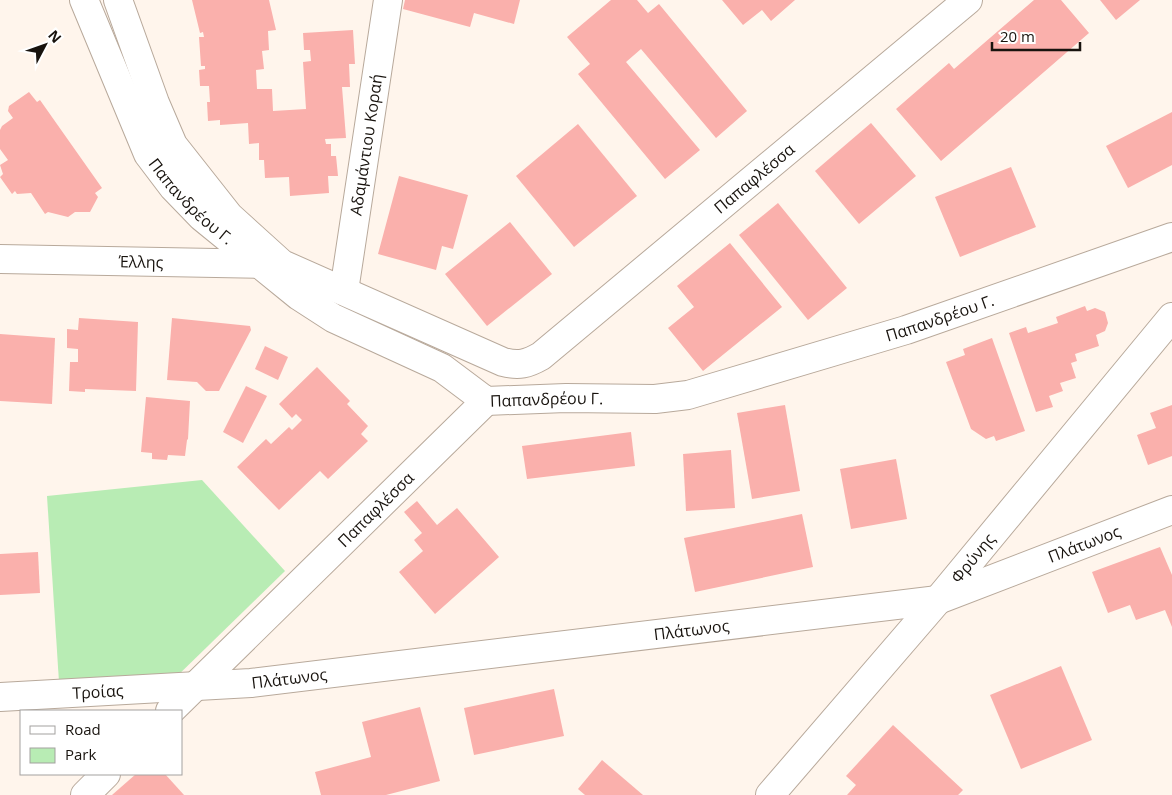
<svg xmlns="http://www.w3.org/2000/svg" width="1172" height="795" viewBox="0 0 1172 795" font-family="'Open Sans',sans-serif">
	<rect width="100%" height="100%" fill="#fff5ec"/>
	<polygon fill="#b8ecb4" points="202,480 285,571 171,682 59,682 47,496"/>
	<g fill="#fab0ac">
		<polygon points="192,0 269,0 276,30 268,31 269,50 262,51 264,69 256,70 257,89 272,89 273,111 306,109 303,62 311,61 310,50 304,50 303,33 353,30 355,64 349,64 350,87 342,87 346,138 325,139 326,144 331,144 331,156 336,156 338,176 328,176 329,193 290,196 289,177 265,178 264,160 259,160 259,143 249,144 248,123 220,125 220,120 208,121 207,102 210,102 209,86 200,86 199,70 205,69 205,66 201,66 199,37 204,37 203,32 200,33"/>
		<polygon points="405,0 520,0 514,24 474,13 470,27 403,9"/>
		<polygon points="611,0 637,0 648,13 659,4 747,111 716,138 641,49 626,62 700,150 665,179 578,74 590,64 567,37"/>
		<polygon points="722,0 795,0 771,21 762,10 743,25"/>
		<polygon points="1034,0 1061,0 1089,33 941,161 896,109 949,63 954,69"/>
		<polygon points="1100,0 1140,0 1116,20"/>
		<polygon points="29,92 37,102 40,100 102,188 95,193 98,197 90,212 75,212 68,217 48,212 45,214 31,193 17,194 15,191 12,194 0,177 3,174 0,165 8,160 0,149 0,130 2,126 13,118 8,111 9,106"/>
		<polygon points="1172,112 1172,165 1128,188 1106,146"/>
		<polygon points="871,123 916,176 859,224 815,171"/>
		<polygon points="578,124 637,196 574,247 516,176"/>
		<polygon points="1011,167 1036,227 960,257 935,197"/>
		<polygon points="399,176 468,195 453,249 442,246 436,270 378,254"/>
		<polygon points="778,203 847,288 808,320 739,235"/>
		<polygon points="510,222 552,274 487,326 445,274"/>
		<polygon points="730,243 782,307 703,371 668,328 694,307 677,286"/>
		<polygon points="1085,306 1087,311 1095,308 1105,312 1108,323 1105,331 1096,335 1099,346 1075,354 1077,361 1071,363 1076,378 1060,383 1063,391 1049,396 1053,407 1036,412 1009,333 1026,327 1028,333 1058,323 1056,317"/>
		<polygon points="79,318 138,322 136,391 85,389 85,392 69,391 70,362 78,362 78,349 67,348 67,329 78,330"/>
		<polygon points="172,318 250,326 251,330 219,391 206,391 197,382 167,380"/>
		<polygon points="0,334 55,338 52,404 0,401"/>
		<polygon points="992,338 1025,431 996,441 994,436 986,439 971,429 946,362 965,355 963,349"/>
		<polygon points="265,346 288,357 278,380 255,369"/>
		<polygon points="317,367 350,401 347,404 368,426 361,434 368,441 328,479 320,471 279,510 237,467 266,439 271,444 289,427 292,430 302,420 296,414 292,418 279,404"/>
		<polygon points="246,386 267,396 243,443 223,432"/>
		<polygon points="146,397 190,401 188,439 187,440 185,456 168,455 167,460 152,459 152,453 141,452"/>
		<polygon points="785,405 800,491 752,499 737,413"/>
		<polygon points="1172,405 1172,456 1148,465 1137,435 1156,428 1150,413"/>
		<polygon points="631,432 635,466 527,479 522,446"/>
		<polygon points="731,450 735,508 686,511 683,454"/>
		<polygon points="896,459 907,519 851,529 840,469"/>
		<polygon points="417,501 437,525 457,508 499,557 435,614 399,572 423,551 414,540 422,533 404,512"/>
		<polygon points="802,514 813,567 695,592 684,538"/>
		<polygon points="1160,547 1172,575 1172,627 1165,610 1136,620 1130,605 1108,613 1092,572"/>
		<polygon points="38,552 40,593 0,595 0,554"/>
		<polygon points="1061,666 1092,740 1021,769 990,695"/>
		<polygon points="554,689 564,736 474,755 464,708"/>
		<polygon points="420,707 440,781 386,795 321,795 315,772 371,757 362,722"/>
		<polygon points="893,725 963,790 958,795 847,795 856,785 846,776"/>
		<polygon points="602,760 643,795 585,795 578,789"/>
		<polygon points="136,774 165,774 184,795 112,795"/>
	</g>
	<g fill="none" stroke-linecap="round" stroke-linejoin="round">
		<g stroke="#b8a99b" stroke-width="30">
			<g id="minor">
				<path id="s1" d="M84,0l64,154 25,33 29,30 97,79 34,22 109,50 44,33 80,-3 89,1 33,-4 218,-65 266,-93"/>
				<path id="s2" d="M118,0l37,103 18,42 56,71 53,48 221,98c16,4 24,2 38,-6l427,-356"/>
				<path id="s3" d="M0,259l265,5"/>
				<path id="s4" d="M344,291l44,-291"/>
				<path id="s5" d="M0,697l251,-14 687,-83 234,-90"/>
				<path id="s6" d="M170,711l316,-310"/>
				<polyline points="85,795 106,774"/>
				<path id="s7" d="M770,795l168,-195 234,-283"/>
			</g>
		</g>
		<use href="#minor" stroke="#fff" stroke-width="28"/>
	</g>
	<g text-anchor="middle" stroke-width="4.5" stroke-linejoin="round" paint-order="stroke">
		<g font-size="16" fill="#18130e" stroke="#fff">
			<text dy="6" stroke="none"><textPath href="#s4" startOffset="148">Αδαμάντιου Κοραή</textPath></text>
			<text dy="6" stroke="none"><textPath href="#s2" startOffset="876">Παπαφλέσσα</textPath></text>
			<text dy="6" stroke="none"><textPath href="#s1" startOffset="231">Παπανδρέου Γ.</textPath></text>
			<text dy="6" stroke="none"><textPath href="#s3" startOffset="141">Έλλης</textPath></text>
			<text dy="6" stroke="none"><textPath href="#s1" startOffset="1056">Παπανδρέου Γ.</textPath></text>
			<text dy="6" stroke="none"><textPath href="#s1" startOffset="651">Παπανδρέου Γ.</textPath></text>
			<text dy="6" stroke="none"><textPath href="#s6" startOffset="288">Παπαφλέσσα</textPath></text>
			<text dy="6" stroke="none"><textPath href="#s5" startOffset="1100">Πλάτωνος</textPath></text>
			<text dy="6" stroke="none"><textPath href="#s7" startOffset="312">Φρύνης</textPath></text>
			<text dy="6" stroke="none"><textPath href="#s5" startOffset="695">Πλάτωνος</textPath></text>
			<text dy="6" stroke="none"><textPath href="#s5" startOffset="290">Πλάτωνος</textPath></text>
			<text dy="6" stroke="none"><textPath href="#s5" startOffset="98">Τροίας</textPath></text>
		</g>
	</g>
	<rect x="20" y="710" width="162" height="65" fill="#ffffff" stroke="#a3a19f"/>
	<rect x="30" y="726" width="25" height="8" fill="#ffffff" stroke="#a3a19f"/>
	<text x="65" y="735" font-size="15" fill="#18130e">Road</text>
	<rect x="30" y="748" width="25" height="15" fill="#b8ecb4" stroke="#a3a19f"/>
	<text x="65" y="760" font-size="15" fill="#18130e">Park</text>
	<g transform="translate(45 45) rotate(49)" stroke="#ffffff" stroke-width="4" paint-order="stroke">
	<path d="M0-4L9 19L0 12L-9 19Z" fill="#18130e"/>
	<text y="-8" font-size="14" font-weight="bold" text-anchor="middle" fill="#18130e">N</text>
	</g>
	<path d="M992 42v8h88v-8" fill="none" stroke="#18130e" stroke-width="2.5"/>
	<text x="1000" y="42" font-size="15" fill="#18130e" stroke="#ffffff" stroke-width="4" paint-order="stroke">20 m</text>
</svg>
